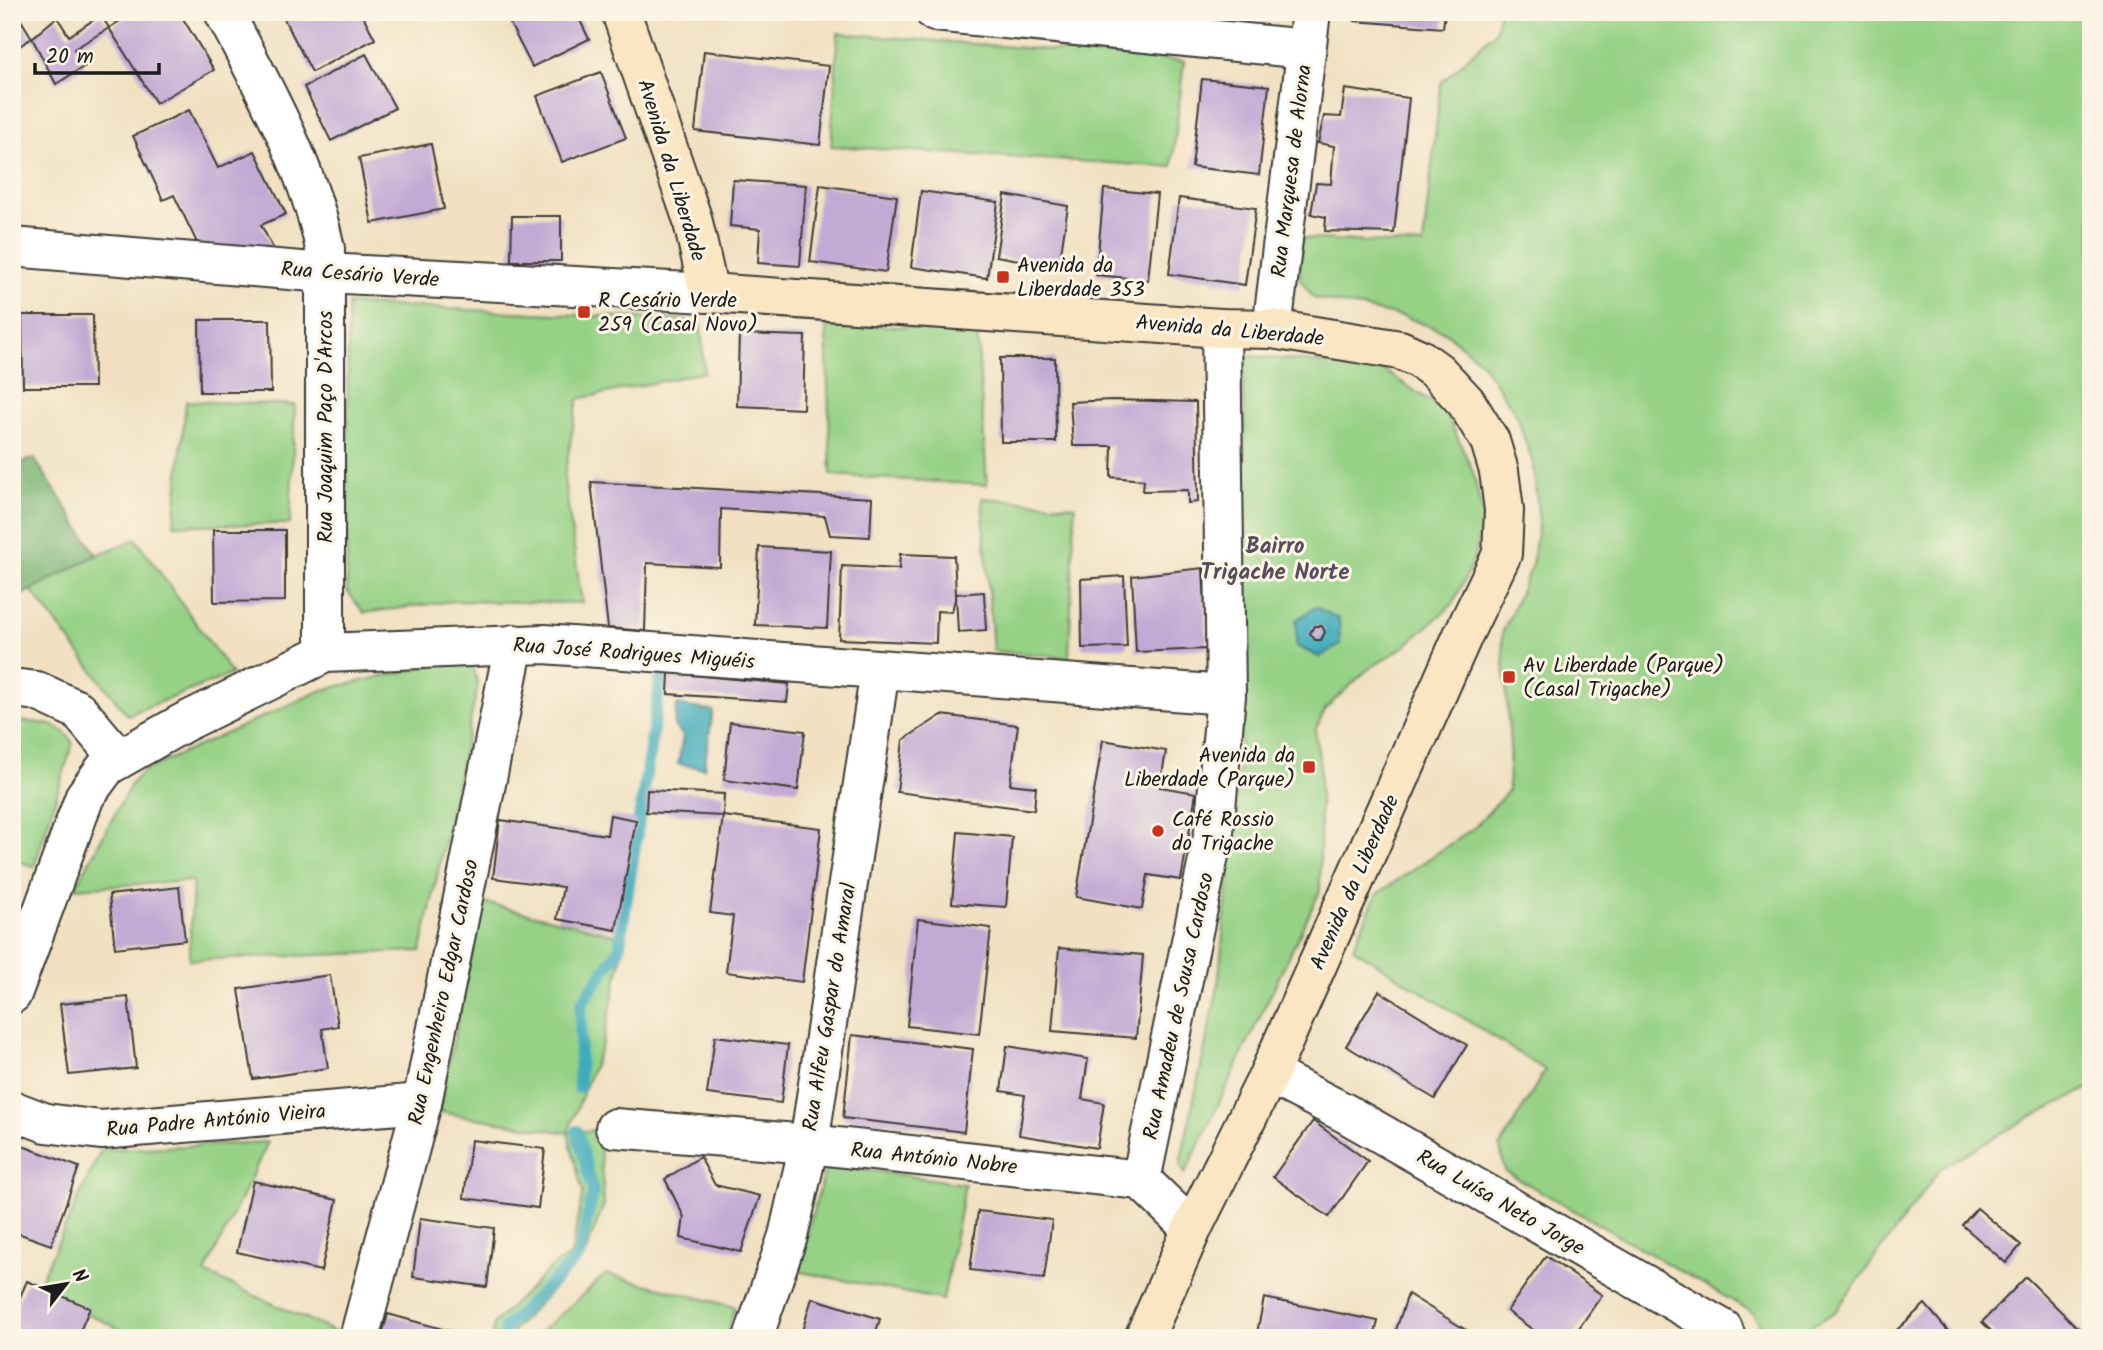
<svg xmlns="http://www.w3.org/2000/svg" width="2103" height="1350" viewBox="0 0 2103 1350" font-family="Kalam,sans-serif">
	<rect width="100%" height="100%" fill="#fcf5e5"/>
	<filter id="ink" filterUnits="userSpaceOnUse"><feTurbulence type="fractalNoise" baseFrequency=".0143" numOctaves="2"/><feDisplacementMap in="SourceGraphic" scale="14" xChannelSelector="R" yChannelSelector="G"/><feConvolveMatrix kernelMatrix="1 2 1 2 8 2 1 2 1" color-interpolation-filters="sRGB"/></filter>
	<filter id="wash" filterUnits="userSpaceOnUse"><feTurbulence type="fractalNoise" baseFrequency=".00686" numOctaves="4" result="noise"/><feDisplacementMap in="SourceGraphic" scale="28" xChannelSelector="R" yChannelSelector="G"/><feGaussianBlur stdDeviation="1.57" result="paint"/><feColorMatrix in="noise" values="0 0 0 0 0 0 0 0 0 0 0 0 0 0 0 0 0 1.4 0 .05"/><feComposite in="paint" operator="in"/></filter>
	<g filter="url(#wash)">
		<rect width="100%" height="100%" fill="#f1e1c2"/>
		<g fill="#96d186" stroke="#597651" stroke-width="2">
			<polygon points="1499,12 2091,12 2091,1087 2025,1120 1941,1168 1835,1312 1789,1338 1769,1338 1752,1312 1505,1171 1500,1147 1545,1070 1353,948 1376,895 1475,827 1508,791 1510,744 1502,634 1532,565 1539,521 1533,464 1516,414 1481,362 1445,332 1405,317 1314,298 1299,278 1302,238 1423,245 1441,83 1496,31"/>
			<polygon points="838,33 1184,61 1172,167 831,146"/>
			<polygon points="348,304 701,321 704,372 578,399 564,478 582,603 453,601 364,613 347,591"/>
			<polygon points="826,324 977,330 987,485 831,475"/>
			<polygon points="1242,355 1382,369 1446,412 1473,472 1484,521 1472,564 1453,604 1405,646 1366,671 1325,709 1315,731 1320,764 1320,891 1185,1174 1180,1164 1218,987 1240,760 1246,476"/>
			<polygon points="186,401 295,405 290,524 174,525"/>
			<polygon points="982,498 1075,506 1069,657 993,651"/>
			<polygon points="136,539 232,674 127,715 31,590 97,555"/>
			<polygon points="459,659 473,666 478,685 421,951 189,960 193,881 75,888 131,784 143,771 322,690"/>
			<path d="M12,721c26,2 47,-2 61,22l-39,124 -22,-8z"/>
			<polygon points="482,902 626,937 603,1042 568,1132 599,1130 604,1204 584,1257 513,1331 512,1338 492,1338 494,1323 553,1266 571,1255 583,1193 568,1133 439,1112"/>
			<polygon points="268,1142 205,1273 344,1336 343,1338 139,1338 36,1289 101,1150"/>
			<polygon points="827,1164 965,1184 943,1300 796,1271"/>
			<polygon points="606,1274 735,1307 726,1338 534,1338"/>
		</g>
		<polygon fill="#78b373" stroke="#4a6848" stroke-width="2" points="34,458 97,555 12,600 12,466"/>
		<g fill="#3dabbc" stroke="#2c646c" stroke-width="2">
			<polygon points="1316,607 1339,619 1340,645 1319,657 1296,646 1296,620"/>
			<polygon points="677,705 713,711 704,768 678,764 683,735 674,726"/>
		</g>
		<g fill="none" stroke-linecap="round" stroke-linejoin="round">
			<g stroke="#3dabbc" stroke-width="12">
				<polyline points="579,1088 581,1004 619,950 661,677"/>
				<polyline points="504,1338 505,1328 579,1256 593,1192 577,1131"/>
			</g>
		</g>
		<g id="blocks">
			<g fill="#c3aad4">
				<polygon points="12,12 16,12 32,38 57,17 69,36 101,15 109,28 74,49 85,66 56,84 32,38 12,51"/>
				<polygon points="134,12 179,12 214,70 156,103 109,28"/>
				<polygon points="296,12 361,12 375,39 312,72 284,19"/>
				<polygon points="504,12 576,12 589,39 532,67"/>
				<polygon points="1356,12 1445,12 1443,28 1355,21"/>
				<polygon points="704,51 829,66 820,145 695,131"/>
				<polygon points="366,54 395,108 331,141 304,87"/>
				<polygon points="601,72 626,138 562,162 537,96"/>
				<polygon points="1202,79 1269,86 1259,175 1192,167"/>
				<polygon points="1345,89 1409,98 1394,233 1325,231 1326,217 1311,214 1316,183 1331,184 1334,146 1318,143 1324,116 1341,117"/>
				<polygon points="189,110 218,168 255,151 286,214 261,225 276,254 202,253 174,195 163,200 133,136"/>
				<polygon points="431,144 444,209 372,223 359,158"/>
				<polygon points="733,180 806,185 800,266 758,263 760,229 730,226"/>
				<polygon points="820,185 897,196 886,272 810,262"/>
				<polygon points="1104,189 1157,194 1148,280 1096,275"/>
				<polygon points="921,191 998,202 987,278 911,267"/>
				<polygon points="1005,195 1068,206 1059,267 996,256"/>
				<polygon points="1179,198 1256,208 1245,285 1169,274"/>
				<polygon points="512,216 561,216 561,261 511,261"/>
				<polygon points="22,315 93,315 94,387 23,387"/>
				<polygon points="199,320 270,320 271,392 200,392"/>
				<polygon points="739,334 805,336 803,409 737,406"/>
				<polygon points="1000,358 1055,358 1056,442 1001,442"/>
				<polygon points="1112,400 1196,402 1198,502 1188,503 1188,490 1143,491 1144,480 1111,477 1112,446 1073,446 1070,402"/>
				<polygon points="591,482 872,498 870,537 830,535 825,516 721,509 720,567 647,563 645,631 608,628"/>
				<polygon points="213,530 285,530 285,601 214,602"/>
				<polygon points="759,547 831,551 827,628 755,625"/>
				<polygon points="900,554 954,556 956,594 952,612 937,611 936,643 839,639 842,566 899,569"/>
				<polygon points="1203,568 1207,649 1136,652 1132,576"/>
				<polygon points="1124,576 1127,647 1082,648 1081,579"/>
				<polygon points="984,592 986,630 958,632 956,594"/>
				<polygon points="1314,626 1322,626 1325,632 1321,640 1315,640 1310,633"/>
				<polygon points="669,673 789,684 787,702 668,694"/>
				<polygon points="942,715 1018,725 1010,784 1036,787 1034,810 897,792 903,740"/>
				<polygon points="730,722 805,731 798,790 724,780"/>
				<polygon points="1103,740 1166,751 1160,787 1196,793 1181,880 1148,875 1142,909 1076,897"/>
				<polygon points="647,790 724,794 723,816 646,812"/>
				<polygon points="610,815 636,820 616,930 557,919 563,887 493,878 500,820 607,835"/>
				<polygon points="723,816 821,828 802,982 726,972 733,916 710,913"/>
				<polygon points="958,832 1012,837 1006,907 952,903"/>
				<polygon points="179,887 185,940 115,948 109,895"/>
				<polygon points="918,919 991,928 979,1034 907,1026"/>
				<polygon points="1059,948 1143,955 1136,1038 1052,1031"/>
				<polygon points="330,975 338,1026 322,1029 328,1068 253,1079 239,989"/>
				<polygon points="1379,991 1467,1045 1435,1099 1346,1046"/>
				<polygon points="128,997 136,1068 69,1075 60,1004"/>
				<polygon points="852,1035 973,1049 964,1132 843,1118"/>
				<polygon points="715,1036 788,1045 781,1103 707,1094"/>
				<polygon points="1007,1046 1088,1059 1082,1099 1104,1103 1097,1148 1019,1135 1025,1095 1001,1091"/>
				<polygon points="1313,1121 1368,1161 1329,1217 1273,1177"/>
				<polygon points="471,1140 545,1149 538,1208 464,1198"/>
				<polygon points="20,1145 79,1167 51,1245 12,1231 12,1166"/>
				<polygon points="700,1157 715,1185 760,1196 741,1252 681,1238 684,1217 665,1179"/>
				<polygon points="253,1181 337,1200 321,1271 237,1252"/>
				<polygon points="1977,1208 2021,1245 2006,1263 1962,1225"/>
				<polygon points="978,1211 1052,1220 1044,1279 970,1270"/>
				<polygon points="420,1218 494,1228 487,1287 413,1277"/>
				<polygon points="1546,1256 1602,1295 1572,1338 1544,1338 1507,1311"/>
				<polygon points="2026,1277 2088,1338 1998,1338 1982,1322"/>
				<polygon points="27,1281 90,1308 77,1338 12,1338 12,1315"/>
				<polygon points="1408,1294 1474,1335 1479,1338 1407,1338 1395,1333"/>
				<polygon points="812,1298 880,1319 874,1338 800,1338"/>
				<polygon points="1264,1298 1378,1321 1374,1338 1256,1338"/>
				<polygon points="1925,1304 1954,1338 1888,1338"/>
				<polygon points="388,1314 471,1337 471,1338 381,1338"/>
			</g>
		</g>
	</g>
	<g filter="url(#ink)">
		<use href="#blocks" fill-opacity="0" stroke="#3c3a35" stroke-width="2"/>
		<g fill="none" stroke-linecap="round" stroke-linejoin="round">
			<g stroke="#3c3a35" stroke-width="42">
				<g id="street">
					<path d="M224,12c38,73 85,156 101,237v404"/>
					<polyline points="935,12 1306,49"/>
					<polyline points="12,247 325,273 709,293"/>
					<polyline points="1272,329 1311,12"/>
					<polyline points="12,688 37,691 78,710 119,759"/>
					<polyline points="12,994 85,796 107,766 183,723 325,653 544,644 1226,695"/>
					<polyline points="1269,1074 1345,1113 1723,1329 1726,1338"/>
					<polyline points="12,1110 46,1123 101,1130 422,1103"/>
					<polyline points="615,1128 809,1144 1141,1180 1192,1229"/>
					<polyline points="1141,1180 1214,832 1226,695 1221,328"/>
					<polyline points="359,1338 422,1103 514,644"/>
					<polyline points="753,1338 788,1236 809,1144 880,670"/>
				</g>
			</g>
			<g stroke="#3c3a35" stroke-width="42">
				<polyline id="secondary" points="621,12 692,218 709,293 1221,328 1272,329 1400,350 1420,359 1438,372 1466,402 1490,441 1499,471 1504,510 1502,554 1463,635 1269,1074 1192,1229 1144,1338"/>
			</g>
			<use href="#street" stroke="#fff" stroke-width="38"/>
			<use href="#secondary" stroke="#fbe6c4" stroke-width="38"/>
		</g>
	</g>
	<g fill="#c8321e" stroke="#fcf5e5" stroke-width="2.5">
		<rect x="996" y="270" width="14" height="14" rx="3.5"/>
		<rect x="577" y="305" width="14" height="14" rx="3.5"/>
		<rect x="1502" y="670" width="14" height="14" rx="3.5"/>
		<rect x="1302" y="760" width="14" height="14" rx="3.5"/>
		<circle cx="1158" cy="831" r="7"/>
	</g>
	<g text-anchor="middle" stroke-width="6" stroke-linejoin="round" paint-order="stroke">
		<g font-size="21" fill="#1c1c1c" stroke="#fcf5e5">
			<text transform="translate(672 170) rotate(73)" y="7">Avenida da Liberdade</text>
			<text transform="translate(1291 171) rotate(-83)" y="7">Rua Marquesa de Alorna</text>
			<text transform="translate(360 274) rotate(4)" y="7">Rua Cesário Verde</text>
			<text transform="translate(1230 330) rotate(5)" y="7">Avenida da Liberdade</text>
			<text transform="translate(325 427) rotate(-90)" y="7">Rua Joaquim Paço D'Arcos</text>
			<text transform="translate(634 653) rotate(4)" y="7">Rua José Rodrigues Miguéis</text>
			<text transform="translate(1354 882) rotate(-66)" y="7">Avenida da Liberdade</text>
			<text transform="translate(443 992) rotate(-78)" y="7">Rua Engenheiro Edgar Cardoso</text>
			<text transform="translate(1178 1006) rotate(-78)" y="7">Rua Amadeu de Sousa Cardoso</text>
			<text transform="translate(829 1007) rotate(-81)" y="7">Rua Alfeu Gaspar do Amaral</text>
			<text transform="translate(216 1120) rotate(-5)" y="7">Rua Padre António Vieira</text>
			<text transform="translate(934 1158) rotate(6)" y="7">Rua António Nobre</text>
			<text transform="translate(1501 1202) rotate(30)" y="7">Rua Luísa Neto Jorge</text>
		</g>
		<g font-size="21" fill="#1c1c1c" stroke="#fcf5e5" text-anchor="start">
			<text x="1017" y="272">Avenida da<tspan x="1017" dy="24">Liberdade 353</tspan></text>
			<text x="598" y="307">R Cesário Verde<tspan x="598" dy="24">259 (Casal Novo)</tspan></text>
			<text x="1523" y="672">Av Liberdade (Parque)<tspan x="1523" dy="24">(Casal Trigache)</tspan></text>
			<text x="1295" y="762" text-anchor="end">Avenida da<tspan x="1295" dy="24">Liberdade (Parque)</tspan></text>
			<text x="1172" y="826">Café Rossio<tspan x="1172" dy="24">do Trigache</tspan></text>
		</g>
		<g font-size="23" font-weight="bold" fill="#564e5c" stroke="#fcf5e5">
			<text x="1275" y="553">Bairro<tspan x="1275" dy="26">Trigache Norte</tspan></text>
		</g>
	</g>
	<rect width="2103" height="1350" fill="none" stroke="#fcf5e5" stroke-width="42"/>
	<g transform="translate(66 1284) rotate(59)" stroke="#fcf5e5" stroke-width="5" paint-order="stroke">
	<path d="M0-5L12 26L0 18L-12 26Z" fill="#1c1c1c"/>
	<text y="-10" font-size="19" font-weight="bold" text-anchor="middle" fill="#1c1c1c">N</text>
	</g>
	<path d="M35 63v10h124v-10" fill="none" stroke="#1c1c1c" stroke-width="3.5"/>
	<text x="46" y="63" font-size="21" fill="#1c1c1c" stroke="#fcf5e5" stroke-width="5" paint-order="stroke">20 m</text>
</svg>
